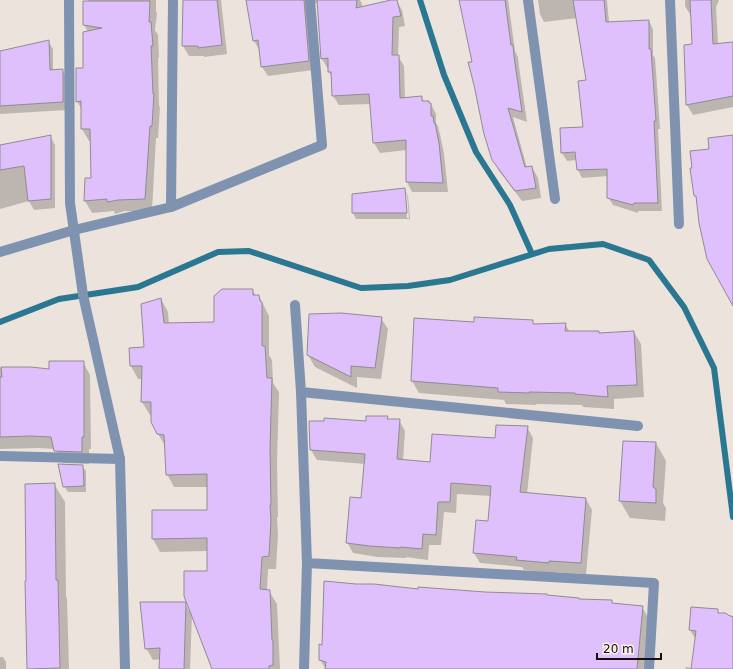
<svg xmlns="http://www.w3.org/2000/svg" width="733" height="669" viewBox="0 0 733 669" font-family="'DejaVu Sans',sans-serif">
	<rect width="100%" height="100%" fill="#ece3dd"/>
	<g fill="#0003" fill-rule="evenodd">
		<polygon points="88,0 156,0 156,12 157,13 155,30 158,35 159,58 158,58 159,106 160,107 158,138 156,138 152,211 125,211 115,214 114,211 92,213 85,201 86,179 92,179 91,141 89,141 82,129 82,110 77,101 84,69 88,32 84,24"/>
		<polygon points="184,0 221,0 227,54 204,57 204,56 189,56 183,46"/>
		<polygon points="247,0 360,0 362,4 362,7 396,0 402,10 405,26 399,27 398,56 404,66 405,99 421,97 424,102 431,104 436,114 436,123 438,126 439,131 440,134 444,154 448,192 412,192 407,182 407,150 380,153 374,143 371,104 339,105 333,96 332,77 329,72 329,68 328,69 322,59 318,3 312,4 313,70 268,76 262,67 260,51 254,41"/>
		<polygon points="460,0 508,0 515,51 518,57 519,67 527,122 513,117 527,168 532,167 538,178 541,198 522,201 499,171 493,160"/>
		<polygon points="538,0 607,0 609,22 649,21 653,29 653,55 655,58 660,129 658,129 662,211 638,211 638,213 613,205 608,197 608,176 582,178 578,170 577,160 567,161 562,153 561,129 584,128 587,81 577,18 544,22 540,14"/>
		<polygon points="685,0 719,0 716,7 718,44 733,43 733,107 693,115 687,105 685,47 693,45 691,16 685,6"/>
		<polygon points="48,41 53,49 53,70 62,70 67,78 67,110 0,114 0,52"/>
		<polygon points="50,136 55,145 55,208 34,210 29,201 0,209 0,146"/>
		<path d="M404,190l4,5 2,24h-54l-3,-6v-18zM405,194h2l2,24h-2z"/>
		<polygon points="252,290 256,296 259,296 269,316 269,355 272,360 273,383 279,392 277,462 278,517 277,517 278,534 276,569 268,569 267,591 269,591 277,604 280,669 213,669 192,614 190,669 160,669 161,659 153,660 146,648 185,603 189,611 190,610 208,572 208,551 160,552 153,539 153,511 208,511 208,487 174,487 167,474 166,447 158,434 152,415 150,415 142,402 143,379 138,379 131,366 130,349 145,348 161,299 168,312 169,324 215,323"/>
		<polygon points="381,318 388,329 381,379 357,377 357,388 315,367 308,355"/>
		<polygon points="532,321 534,325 565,324 570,332 599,332 600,334 634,332 641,344 644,397 614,399 614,409 583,407 582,405 536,404 536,405 506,404 504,400 419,393 412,381 475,323"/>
		<polygon points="83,362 90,375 91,449 89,449 89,464 63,463 55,449 39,448 0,449 0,368 30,368 50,370"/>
		<polygon points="387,417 389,420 399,420 405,431 403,461 431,463 527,427 533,438 527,494 586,499 592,510 586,574 555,572 555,573 524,570 522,567 480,563 474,553 489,522 491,496 457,494 456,513 444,512 441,545 429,545 428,560 406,557 406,558 377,557 353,553 347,542 362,499 365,464 317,460 311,450 367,422"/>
		<polygon points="656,443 666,461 663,503 666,508 665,521 630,518 620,501"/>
		<polygon points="82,466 86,471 86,492 68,492 64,486"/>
		<polygon points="54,484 65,502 66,596 67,599 69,669 28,669 26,582 27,582"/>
		<polygon points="419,590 547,596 579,600 611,601 613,604 642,607 649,619 645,669 326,669 320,660 323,646"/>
		<polygon points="717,610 720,614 733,616 733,669 685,669 686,667 692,668 696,640 690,630"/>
		<polygon points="0,657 3,657 6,662 6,669 0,669"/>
	</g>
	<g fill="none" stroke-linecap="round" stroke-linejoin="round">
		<g stroke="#297790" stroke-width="6">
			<polyline points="420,0 444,75 476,152 510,205 532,254"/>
			<polyline points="0,322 59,299 138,287 218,252 249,251 361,288 408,286 450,280 549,249 603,244 649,260 684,307 714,368 733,517"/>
		</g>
	</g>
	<g fill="#dfc0fd" stroke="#8f8b93">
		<polygon points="183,0 217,0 222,45 198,48 198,46 182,46"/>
		<polygon points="246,0 304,0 309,61 261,67 258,40 253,41"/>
		<polygon points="317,0 357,0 356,8 391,0 397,0 401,16 393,17 392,55 399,55 400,98 422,96 422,101 429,101 429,103 431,103 431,116 433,116 434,123 435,123 439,143 443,183 406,182 406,140 373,143 369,94 332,96 331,72 328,72 328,58 321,59"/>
		<polygon points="459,0 505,0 511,45 513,45 514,56 522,112 508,108 525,167 532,166 536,188 515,191 492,160 484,134 474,85 468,62 472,62"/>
		<polygon points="573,0 604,0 606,22 649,20 649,49 651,49 656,121 654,121 658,203 634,203 633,205 607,198 607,169 577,170 575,152 561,153 560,128 583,127 578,81 586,80"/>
		<polygon points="690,0 711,0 713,44 733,42 733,96 686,105 684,47 684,45 692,44"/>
		<polygon points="83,1 150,1 149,22 151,22 153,46 151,46 153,94 154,94 152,126 150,126 145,199 118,200 107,202 107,199 84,201 85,178 91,178 90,129 81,129 81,101 76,102 76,68 83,68 83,32 102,28 83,25"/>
		<polygon points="49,40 50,70 63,69 63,102 0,106 0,51"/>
		<polygon points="51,135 51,199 28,201 24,166 0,170 0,145"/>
		<polygon points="733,135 733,306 707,259 699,223 696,196 694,196 690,168 692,168 690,151 709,149 708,138"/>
		<polygon points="405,188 407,213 352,213 352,194"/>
		<polygon points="222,289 253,289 253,295 259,295 260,301 262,302 262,346 265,346 267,378 272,378 270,448 271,505 270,505 271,520 269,556 262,557 260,589 270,590 272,640 273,640 273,665 269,666 269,669 212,669 184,596 184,571 207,571 207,538 152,539 152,510 207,510 207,474 166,475 164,435 157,434 151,422 151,402 141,402 142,366 130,366 129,348 144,347 141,304 161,298 164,323 214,322 214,296"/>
		<polygon points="341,313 382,317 375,368 351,366 351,377 307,355 309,314"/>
		<polygon points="474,317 533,320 533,324 566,323 565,331 599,331 599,333 634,331 637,385 607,386 608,397 575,394 575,393 529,392 529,393 498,392 498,388 411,381 414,318 474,322"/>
		<polygon points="49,361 84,361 84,437 82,437 82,452 54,451 51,437 31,436 0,437 0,377 2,377 1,367 31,367 49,369"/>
		<polygon points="366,416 388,416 387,419 400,419 397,459 430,462 432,434 495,438 496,425 528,426 520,492 586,498 581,563 549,561 549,563 516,560 517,557 473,553 476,520 488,521 491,486 451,483 450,502 438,502 436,535 423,534 422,549 400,547 400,548 370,546 346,543 350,497 361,498 365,454 310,450 309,421 324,421 324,418 366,421"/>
		<polygon points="623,441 656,442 653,487 656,489 656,503 619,501"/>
		<polygon points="58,464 83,465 84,486 63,487"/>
		<polygon points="55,483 56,580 58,580 60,668 27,669 25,581 26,581 25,484"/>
		<polygon points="324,581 356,584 374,584 418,589 418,587 485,592 547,594 547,595 579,598 579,599 612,600 612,603 643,606 637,669 325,669 326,662 319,660 319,644 322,645"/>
		<polygon points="140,602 186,602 184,669 159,669 160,648 145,649"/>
		<polygon points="691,607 718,609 718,613 726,613 728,615 733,617 733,669 691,669 696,631 689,630"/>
	</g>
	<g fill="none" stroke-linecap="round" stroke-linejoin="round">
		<g stroke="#7f93b0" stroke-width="10">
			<polyline points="69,0 70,203 83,295 120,459 125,669"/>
			<polyline points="528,0 555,199"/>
			<polyline points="670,0 679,224"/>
			<polyline points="171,207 173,0"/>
			<polyline points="0,252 74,230 171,207 322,145 310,0"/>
			<polyline points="295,305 301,392 307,563 654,583 649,669"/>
			<polyline points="301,392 638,426"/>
			<polyline points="0,456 120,459"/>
			<polyline points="304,669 307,563"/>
		</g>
	</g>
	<path d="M597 653v6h64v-6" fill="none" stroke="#13100e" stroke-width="2"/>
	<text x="603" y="653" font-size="12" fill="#13100e" stroke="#f9f0ea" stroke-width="3" paint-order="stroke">20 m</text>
</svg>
